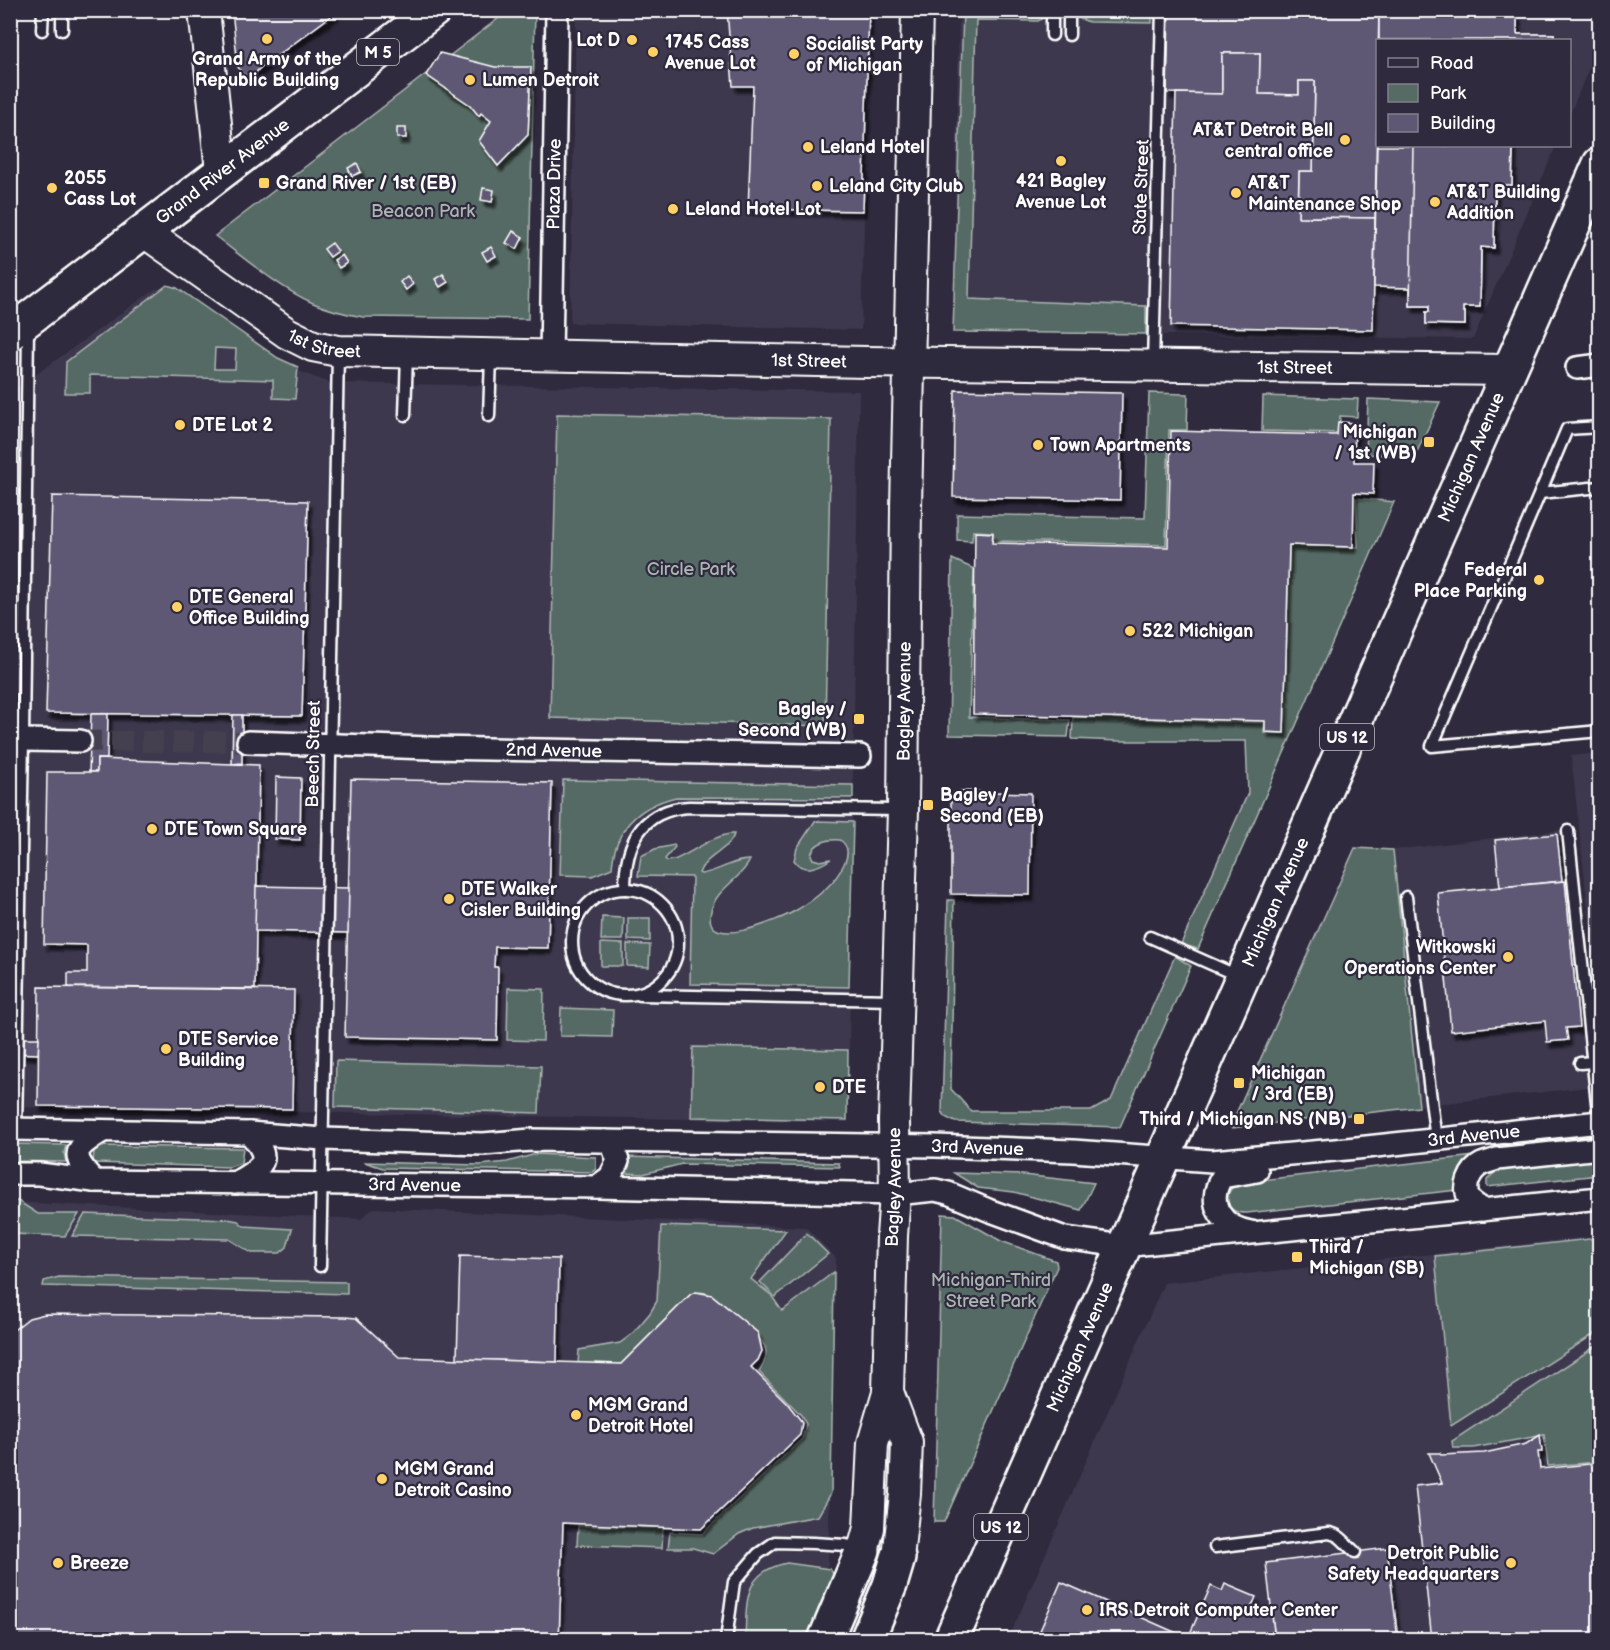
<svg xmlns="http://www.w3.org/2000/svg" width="1610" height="1650" viewBox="0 0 1610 1650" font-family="'Balsamiq Sans',sans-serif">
	<defs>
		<filter id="shadow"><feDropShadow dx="3.5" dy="6" stdDeviation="1.5" flood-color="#0009"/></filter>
	</defs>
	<rect width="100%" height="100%" fill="#2f2a3d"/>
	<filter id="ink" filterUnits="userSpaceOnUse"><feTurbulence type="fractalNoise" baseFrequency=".0167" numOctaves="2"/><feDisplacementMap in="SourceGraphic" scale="12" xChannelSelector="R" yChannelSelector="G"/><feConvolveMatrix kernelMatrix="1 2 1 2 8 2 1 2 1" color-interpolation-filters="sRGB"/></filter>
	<g filter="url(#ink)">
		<g fill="#3d384e">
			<polygon points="576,11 870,11 861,330 570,323"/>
			<polygon points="959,11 1599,11 1599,44 1570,114 1570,40 1378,40 1378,146 1556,146 1473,339 953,332"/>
			<polygon points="155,289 175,289 283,365 330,383 859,391 848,1122 11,1107 10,393"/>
			<polygon points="1599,753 1600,753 1599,1008 1571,756"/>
			<polygon points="1561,830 1589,1087 1419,1106 1393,850"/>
			<polygon points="11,1202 361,1219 373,1208 806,1227 836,1258 828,1565 759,1639 11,1640"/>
			<polygon points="1599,1236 1599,1639 1008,1640 1164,1283"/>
		</g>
		<g fill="#576b65" stroke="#abb5b2" stroke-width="1.5" fill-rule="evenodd">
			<polygon points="1076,10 1152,11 1152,23 1089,22 1078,18"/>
			<path d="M508,11h27l-7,308 -165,-2c-17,-3 -34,-7 -50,-14 -32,-14 -69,-45 -98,-67z"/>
			<polygon points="963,11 1049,11 1048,15 1038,21 976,20 969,299 1146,306 1146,334 953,332"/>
			<path d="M167,285l10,3 101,70 20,9 -3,32 -22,-1v-18l-183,-5v18h-25l1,-31zM215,348l21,1 -1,20h-21z"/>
			<polygon points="1149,393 1188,394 1187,430 1169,430 1166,545 993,541 993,532 973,531 972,541 957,540 957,514 1145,518"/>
			<polygon points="1263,396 1358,399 1357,417 1340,416 1339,433 1262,431"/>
			<polygon points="1368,399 1440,402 1415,456 1366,454"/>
			<polygon points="557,414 831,419 825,726 550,718"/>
			<polygon points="1356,498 1394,502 1198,949 1181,944 1248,793 1246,741 1119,741 1072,739 1073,717 1264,723 1264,733 1284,733 1289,545 1358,547"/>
			<polygon points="952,559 974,569 969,717 1070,720 1068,737 949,735"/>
			<path d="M563,780l290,5v13l-177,-1c-37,9 -61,31 -64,71l-20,8 -32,-1z"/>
			<path d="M815,821l38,1 -4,165 -159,-3 2,-107 -54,-1 3,-20 14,-7 19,-4 1,2 -10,12 2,2 7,-1c16,-6 44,-28 60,-26 -3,15 -29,22 -35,39l2,1c17,-2 33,-15 49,-14 -8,19 -34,28 -39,51 -10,43 70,8 84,0 19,-11 40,-27 49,-47 5,-10 5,-18 -4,-24 -12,-1 -26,2 -29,15l2,4 7,2 11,-2c-12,8 -28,15 -37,1l3,-12z"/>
			<polygon points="1355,848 1393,850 1419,1107 1232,1128 1230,1127"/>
			<polygon points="948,900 954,900 951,1089 971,1111 1091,1111 1111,1100 1175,956 1191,966 1120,1127 955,1122 945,1117 942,1112"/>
			<polygon points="602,917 624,918 623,940 601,940"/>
			<polygon points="628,918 650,918 650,941 628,940"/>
			<polygon points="601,943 623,944 623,966 601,966"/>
			<polygon points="627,944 650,945 649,967 627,966"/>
			<polygon points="508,988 544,989 543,1041 507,1040"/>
			<polygon points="561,1008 613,1010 612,1037 560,1036"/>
			<polygon points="693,1047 848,1050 847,1120 691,1117"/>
			<polygon points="336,1061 541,1066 539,1113 335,1107"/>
			<polygon points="11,1144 66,1145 64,1153 66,1162 11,1161"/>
			<polygon points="105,1146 243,1148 241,1163 230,1167 93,1163 94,1150"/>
			<polygon points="536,1154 596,1157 596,1169 592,1172 383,1168 364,1162 480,1165 507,1162"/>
			<path d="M1484,1155l-26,35 -211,23c-25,1 -27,-24 -4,-31z"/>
			<polygon points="1599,1156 1599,1175 1487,1187 1487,1180 1499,1168"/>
			<polygon points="625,1157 839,1163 840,1167 682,1164 643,1174 625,1173"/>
			<polygon points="954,1173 1023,1175 1094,1183 1081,1210 1014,1192 978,1188"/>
			<polygon points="11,1201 18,1201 38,1214 79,1214 65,1236 11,1234"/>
			<polygon points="85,1214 228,1219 238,1221 244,1226 292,1229 287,1247 280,1253 251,1253 229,1239 72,1236"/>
			<polygon points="942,1214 955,1215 1001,1241 1056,1261 1057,1267 944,1522 934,1522"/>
			<path d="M661,1226l125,4 -35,49 20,16 11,16 52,-39 -3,221 -13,23 -65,12 -14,6 -26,20 -20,-6h-25l2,-16 32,2 100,-95 4,-15 -5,-9 -42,-43c5,-8 10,-19 5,-27 -5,-9 -42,-43 -51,-49 -7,-4 -15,-5 -22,-2l-70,70 -43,-1 1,-13 41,-7 12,-9 18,-21 7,-12z"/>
			<polygon points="807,1233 828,1254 775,1297 760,1282"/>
			<polygon points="1599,1238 1599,1331 1451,1426 1435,1256"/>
			<polygon points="59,1277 347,1282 347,1294 43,1286 44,1281"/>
			<polygon points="1599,1344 1599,1462 1548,1466 1544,1435 1473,1448 1453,1448 1452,1441"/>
			<polygon points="578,1526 663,1528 662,1548 577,1545"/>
			<path d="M787,1563l43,6 4,6v7l-25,57 -64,1c2,-38 -3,-68 42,-77z"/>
		</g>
		<g fill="#5e5875" stroke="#fff" stroke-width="1.5" filter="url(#shadow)">
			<polygon points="232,10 339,10 258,70 255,74 249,76 242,74 238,67"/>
			<polygon points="727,10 869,10 863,211 748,209 753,86 733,86"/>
			<polygon points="1169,10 1379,10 1375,218 1298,217 1299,171 1313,171 1315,81 1299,81 1299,95 1259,94 1260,53 1222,53 1222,94 1167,93"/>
			<polygon points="1438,10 1479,10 1473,11 1473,14 1517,15 1517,34 1554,34 1554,40 1379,40 1379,18 1433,19 1433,13 1437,14"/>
			<polygon points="1438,10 1479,10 1473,11 1473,14 1517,15 1517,34 1554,34 1554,40 1379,40 1379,13 1437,14"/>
			<polygon points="440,53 495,67 531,67 528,135 498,166 479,141 491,121 481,113 479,116 470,105 426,75"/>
			<polygon points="1222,53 1260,53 1259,94 1299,95 1299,81 1315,81 1313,171 1299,171 1298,217 1375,218 1373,330 1171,326 1176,93 1222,94"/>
			<polygon points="1378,98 1378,146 1513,146 1512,185 1495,185 1494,248 1481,247 1480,307 1463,307 1463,312 1465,312 1465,325 1426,324 1426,312 1429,312 1429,306 1410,306 1410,288 1374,287"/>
			<rect x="397" y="128" width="9" height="10"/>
			<polygon points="1413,146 1513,146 1512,185 1495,185 1494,248 1481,247 1480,307 1463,307 1463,312 1465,312 1465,325 1426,324 1426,312 1429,312 1429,306 1410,306"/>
			<polygon points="357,163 361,172 352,176 348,168"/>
			<polygon points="483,188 494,190 492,202 481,200"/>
			<polygon points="513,231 523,237 517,249 506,243"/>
			<polygon points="332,243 338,251 330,257 324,249"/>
			<polygon points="491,247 496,256 487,261 482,252"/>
			<polygon points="342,255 347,263 339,268 334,260"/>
			<polygon points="443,274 448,282 440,287 435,279"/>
			<polygon points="407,276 413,284 406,290 400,282"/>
			<polygon points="955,390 1122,393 1120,500 953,497"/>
			<polygon points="1338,422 1355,423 1354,462 1374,462 1373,494 1354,493 1353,547 1289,545 1284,733 1265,732 1265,721 973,714 975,532 993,533 992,543 1168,547 1171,431 1337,435"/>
			<polygon points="52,496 308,501 302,716 46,713"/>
			<polygon points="91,714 108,714 107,759 97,759 97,772 89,772"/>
			<polygon points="233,715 242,715 242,763 232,764"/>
			<polygon points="97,759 259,765 255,989 68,987 68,973 87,973 87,945 44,944 47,772 97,772"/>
			<polygon points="276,777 301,778 300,840 275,839"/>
			<polygon points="351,779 552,783 548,948 495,947 494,967 498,967 497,1040 345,1037"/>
			<polygon points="960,791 1031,793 1030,895 951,894 951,800 953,796"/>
			<polygon points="1557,834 1562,881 1500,887 1495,840"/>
			<polygon points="1565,881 1579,1027 1566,1028 1568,1040 1547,1042 1545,1021 1451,1031 1438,893"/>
			<polygon points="256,886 349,888 348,933 255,931"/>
			<polygon points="39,987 294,990 292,1109 38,1106"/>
			<polygon points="10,1038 39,1038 38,1054 10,1053"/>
			<polygon points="460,1256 559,1259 557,1362 457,1359"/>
			<polygon points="696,1292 712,1295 758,1333 762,1351 758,1360 751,1367 787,1403 802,1422 800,1435 701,1529 563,1523 559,1640 10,1640 10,1333 29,1318 45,1314 345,1317 356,1318 399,1357 621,1364 691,1294"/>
			<polygon points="1540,1435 1542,1452 1538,1452 1540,1469 1600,1463 1600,1640 1432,1640 1415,1486 1442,1483 1429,1453 1440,1453 1441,1455 1484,1453 1526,1444"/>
			<polygon points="1387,1548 1398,1640 1275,1640 1266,1563"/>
			<polygon points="1061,1582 1188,1638 1211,1586 1222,1591 1225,1584 1256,1597 1252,1606 1272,1615 1275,1640 1036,1640"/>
		</g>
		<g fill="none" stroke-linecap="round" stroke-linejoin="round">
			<polyline stroke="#443f50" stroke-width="21" stroke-dasharray="21 10" stroke-linecap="butt" points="80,741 248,742"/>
			<g stroke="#fff" stroke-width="15">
				<g id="lane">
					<polyline points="42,30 43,10"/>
					<polyline points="62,30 62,10"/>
					<polyline points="1052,35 1052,10"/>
					<polyline points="1069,35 1069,10"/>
					<polyline points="1153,364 1162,10"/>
					<polyline points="405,415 407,355"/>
					<polyline points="489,416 491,357"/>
					<polyline points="1600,487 1540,493 1432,746 1600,731"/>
					<polyline points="1540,493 1567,429 1600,427"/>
					<polyline points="1568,831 1599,1122"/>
					<path d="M625,889c0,-45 15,-79 64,-82l211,3"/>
					<circle cx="625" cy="942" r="53"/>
					<polyline points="1406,897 1436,1140"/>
					<polyline points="1150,937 1238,976"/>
					<polyline points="640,995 894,1000"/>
					<polyline points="1580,1063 1593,1062"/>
					<polyline points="16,1129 23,740 28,327"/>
					<path d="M320,1266c5,-304 10,-608 18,-912"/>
					<path d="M1215,1547l114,-14c13,2 16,11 26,19"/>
					<polyline points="726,1640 734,1582 758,1554 775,1542 813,1543 846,1545 860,1549"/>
				</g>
			</g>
			<g stroke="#fff" stroke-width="26">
				<g id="street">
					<path id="s1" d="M551,356l6,-346"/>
					<polyline points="1577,368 1600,365"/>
					<polyline points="23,740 80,741"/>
					<path id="s2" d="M248,742l182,6 430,8"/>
					<path id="s3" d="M10,1129l239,4 74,6 160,5 48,-4 404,6 138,5 139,10 145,-13 243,-26"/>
					<path id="s4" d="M10,1174h29l55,7 502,6 299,7 40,-4 13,3 40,17 77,28 58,8 477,-48"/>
					<path d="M94,1181c-24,-27 -21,-32 9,-50"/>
					<path d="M235,1183c27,-16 40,-22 14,-50"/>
					<polyline points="596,1187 610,1177 618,1161 613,1147 605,1141"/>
					<path d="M1483,1210c-3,-3 -9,-6 -12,-9 -10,-12 -1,-31 11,-37 5,-2 10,-3 15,-5l103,-11"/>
					<path d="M1251,1232c-29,-5 -46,-28 -29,-55l35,-6"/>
				</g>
			</g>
			<g stroke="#fff" stroke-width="34">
				<g id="secondary">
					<polyline points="204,10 221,171"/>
					<path id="s5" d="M143,231l144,102 26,13 25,5 529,11 642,8"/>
					<polyline points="888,1392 907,1442 905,1494 898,1558"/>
					<path id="s6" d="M863,1550l6,-22 4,-85 15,-51 4,-156 3,-42 -1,-73 9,-311 3,-303 11,-497"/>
				</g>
			</g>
			<g stroke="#fff" stroke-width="38">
				<g id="primary">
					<path id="s7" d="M10,333l424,-323"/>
					<path id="s8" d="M951,1640l649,-1476"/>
				</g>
			</g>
			<g stroke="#fff" stroke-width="38">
				<g id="highway">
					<polyline points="825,1640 863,1550"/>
					<polyline points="867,1640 890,1585 898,1558"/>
				</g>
			</g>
			<use href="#lane" stroke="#2f2a3d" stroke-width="10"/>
			<use href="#street" stroke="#2f2a3d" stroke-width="21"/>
			<use href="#secondary" stroke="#2f2a3d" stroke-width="30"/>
			<use href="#primary" stroke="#2f2a3d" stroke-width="33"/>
			<use href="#highway" stroke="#2f2a3d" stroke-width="33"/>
		</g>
	</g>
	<g fill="#ffd166" stroke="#2f2a3d" stroke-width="2">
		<circle cx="267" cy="39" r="6"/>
		<circle cx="632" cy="40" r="6"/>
		<circle cx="653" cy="52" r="6"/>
		<circle cx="794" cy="54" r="6"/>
		<circle cx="470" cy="80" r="6"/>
		<circle cx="1345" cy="140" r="6"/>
		<circle cx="808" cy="147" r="6"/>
		<circle cx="1061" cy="161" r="6"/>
		<rect x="258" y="177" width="12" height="12" rx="3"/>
		<circle cx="817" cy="186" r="6"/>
		<circle cx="52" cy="188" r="6"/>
		<circle cx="1236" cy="193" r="6"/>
		<circle cx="1435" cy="202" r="6"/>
		<circle cx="673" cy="209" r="6"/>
		<circle cx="180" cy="425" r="6"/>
		<rect x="1423" y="436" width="12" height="12" rx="3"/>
		<circle cx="1038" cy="445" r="6"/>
		<circle cx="1539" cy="580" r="6"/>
		<circle cx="177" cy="607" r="6"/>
		<circle cx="1130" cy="631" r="6"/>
		<rect x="853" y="713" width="12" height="12" rx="3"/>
		<rect x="922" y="799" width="12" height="12" rx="3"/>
		<circle cx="152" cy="829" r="6"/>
		<circle cx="449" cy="899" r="6"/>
		<circle cx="1508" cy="957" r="6"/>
		<circle cx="166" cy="1049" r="6"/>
		<rect x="1233" y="1077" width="12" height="12" rx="3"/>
		<circle cx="820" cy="1087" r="6"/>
		<rect x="1353" y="1113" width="12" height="12" rx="3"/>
		<rect x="1291" y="1251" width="12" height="12" rx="3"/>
		<circle cx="576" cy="1415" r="6"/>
		<circle cx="382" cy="1479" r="6"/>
		<circle cx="58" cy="1563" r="6"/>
		<circle cx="1511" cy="1563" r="6"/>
		<circle cx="1087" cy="1610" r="6"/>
	</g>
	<g text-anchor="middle" stroke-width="4.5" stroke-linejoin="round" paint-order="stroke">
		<g fill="#2f2a3d" stroke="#c1bfc5" stroke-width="1.5">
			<rect x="357" y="39" width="42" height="26" rx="4.5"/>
			<rect x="1320" y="724" width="54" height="26" rx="4.5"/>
			<rect x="974" y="1514" width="54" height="26" rx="4.5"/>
		</g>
		<g font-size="16" font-weight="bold" fill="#fff">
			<text x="378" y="58">M 5</text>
			<text x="1347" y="743">US 12</text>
			<text x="1001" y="1533">US 12</text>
		</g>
		<g font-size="18" font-weight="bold" fill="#fff" stroke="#2f2a3d" text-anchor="start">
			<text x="620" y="46" text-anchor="end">Lot D</text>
			<text x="665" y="48">1745 Cass<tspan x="665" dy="21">Avenue Lot</tspan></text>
			<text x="806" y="50">Socialist Party<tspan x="806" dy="21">of Michigan</tspan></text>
			<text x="267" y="65" text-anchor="middle">Grand Army of the<tspan x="267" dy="21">Republic Building</tspan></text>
			<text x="482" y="86">Lumen Detroit</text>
			<text x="1333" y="136" text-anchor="end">AT&amp;T Detroit Bell<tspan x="1333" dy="21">central office</tspan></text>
			<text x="820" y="153">Leland Hotel</text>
			<text x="64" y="184">2055<tspan x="64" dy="21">Cass Lot</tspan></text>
			<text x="1061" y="187" text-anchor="middle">421 Bagley<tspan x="1061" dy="21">Avenue Lot</tspan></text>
			<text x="276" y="189">Grand River / 1st (EB)</text>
			<text x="1248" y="189">AT&amp;T<tspan x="1248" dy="21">Maintenance Shop</tspan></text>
			<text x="829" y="192">Leland City Club</text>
			<text x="1447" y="198">AT&amp;T Building<tspan x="1447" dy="21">Addition</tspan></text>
			<text x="685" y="215">Leland Hotel Lot</text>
			<text x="192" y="431">DTE Lot 2</text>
			<text x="1417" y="438" text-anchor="end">Michigan<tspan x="1417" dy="21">/ 1st (WB)</tspan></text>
			<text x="1050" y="451">Town Apartments</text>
			<text x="1527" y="576" text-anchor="end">Federal<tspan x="1527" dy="21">Place Parking</tspan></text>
			<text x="189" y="603">DTE General<tspan x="189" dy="21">Office Building</tspan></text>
			<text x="1142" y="637">522 Michigan</text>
			<text x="847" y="715" text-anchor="end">Bagley /<tspan x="847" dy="21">Second (WB)</tspan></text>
			<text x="940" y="801">Bagley /<tspan x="940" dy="21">Second (EB)</tspan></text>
			<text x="164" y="835">DTE Town Square</text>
			<text x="461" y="895">DTE Walker<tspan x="461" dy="21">Cisler Building</tspan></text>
			<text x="1496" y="953" text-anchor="end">Witkowski<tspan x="1496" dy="21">Operations Center</tspan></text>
			<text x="178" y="1045">DTE Service<tspan x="178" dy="21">Building</tspan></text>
			<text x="1251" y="1079">Michigan<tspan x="1251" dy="21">/ 3rd (EB)</tspan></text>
			<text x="832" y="1093">DTE</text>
			<text x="1347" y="1125" text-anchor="end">Third / Michigan NS (NB)</text>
			<text x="1309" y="1253">Third /<tspan x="1309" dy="21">Michigan (SB)</tspan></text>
			<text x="588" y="1411">MGM Grand<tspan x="588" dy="21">Detroit Hotel</tspan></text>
			<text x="394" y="1475">MGM Grand<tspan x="394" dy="21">Detroit Casino</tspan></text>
			<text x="1499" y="1559" text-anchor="end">Detroit Public<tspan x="1499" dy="21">Safety Headquarters</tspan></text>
			<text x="70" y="1569">Breeze</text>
			<text x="1099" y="1616">IRS Detroit Computer Center</text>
		</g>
		<g font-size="18" fill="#fff" stroke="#2f2a3d">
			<text dy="6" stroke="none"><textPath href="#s7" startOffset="267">Grand River Avenue</textPath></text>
			<text dy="6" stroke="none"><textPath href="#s1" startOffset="172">Plaza Drive</textPath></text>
			<text transform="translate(1141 187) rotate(-88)" y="6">State Street</text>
			<text dy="6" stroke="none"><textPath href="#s5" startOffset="216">1st Street</textPath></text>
			<text dy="6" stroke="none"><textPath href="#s5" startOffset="702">1st Street</textPath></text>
			<text dy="6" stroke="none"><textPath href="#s5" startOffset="1188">1st Street</textPath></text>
			<text dy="6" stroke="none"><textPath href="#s8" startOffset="1292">Michigan Avenue</textPath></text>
			<text dy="6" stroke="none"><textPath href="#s6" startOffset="852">Bagley Avenue</textPath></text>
			<text dy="6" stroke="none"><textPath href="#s2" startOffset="306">2nd Avenue</textPath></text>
			<text transform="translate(313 754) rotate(-89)" y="6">Beech Street</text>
			<text dy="6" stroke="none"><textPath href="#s8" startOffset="806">Michigan Avenue</textPath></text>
			<text dy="6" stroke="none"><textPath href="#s3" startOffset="1466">3rd Avenue</textPath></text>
			<text dy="6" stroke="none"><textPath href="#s3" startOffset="968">3rd Avenue</textPath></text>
			<text dy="6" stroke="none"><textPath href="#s4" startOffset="405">3rd Avenue</textPath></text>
			<text dy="6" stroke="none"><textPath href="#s6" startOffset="366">Bagley Avenue</textPath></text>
			<text dy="6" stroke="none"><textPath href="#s8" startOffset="320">Michigan Avenue</textPath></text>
		</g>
		<g font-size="18" fill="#abb5b2" stroke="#2f2a3d">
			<text x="423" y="217">Beacon Park</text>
			<text x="691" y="575">Circle Park</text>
			<text x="991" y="1286">Michigan-Third<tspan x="991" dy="21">Street Park</tspan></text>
		</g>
	</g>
	<rect width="1610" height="1650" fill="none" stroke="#2f2a3d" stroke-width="36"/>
	<rect x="18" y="18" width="1574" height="1614" fill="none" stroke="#fff" stroke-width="2" filter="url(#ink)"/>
	<rect x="1376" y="39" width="195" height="108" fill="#2f2a3d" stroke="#827f8b" stroke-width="1.5"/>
	<rect x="1388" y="58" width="30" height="9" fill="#2f2a3d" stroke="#827f8b" stroke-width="1.5"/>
	<text x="1430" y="69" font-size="18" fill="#ffffff">Road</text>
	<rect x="1388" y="84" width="30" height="18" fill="#576b65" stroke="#827f8b" stroke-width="1.5"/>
	<text x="1430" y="99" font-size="18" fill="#ffffff">Park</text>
	<rect x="1388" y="114" width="30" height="18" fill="#5e5875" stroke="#827f8b" stroke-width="1.5"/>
	<text x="1430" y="129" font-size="18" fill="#ffffff">Building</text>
</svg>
